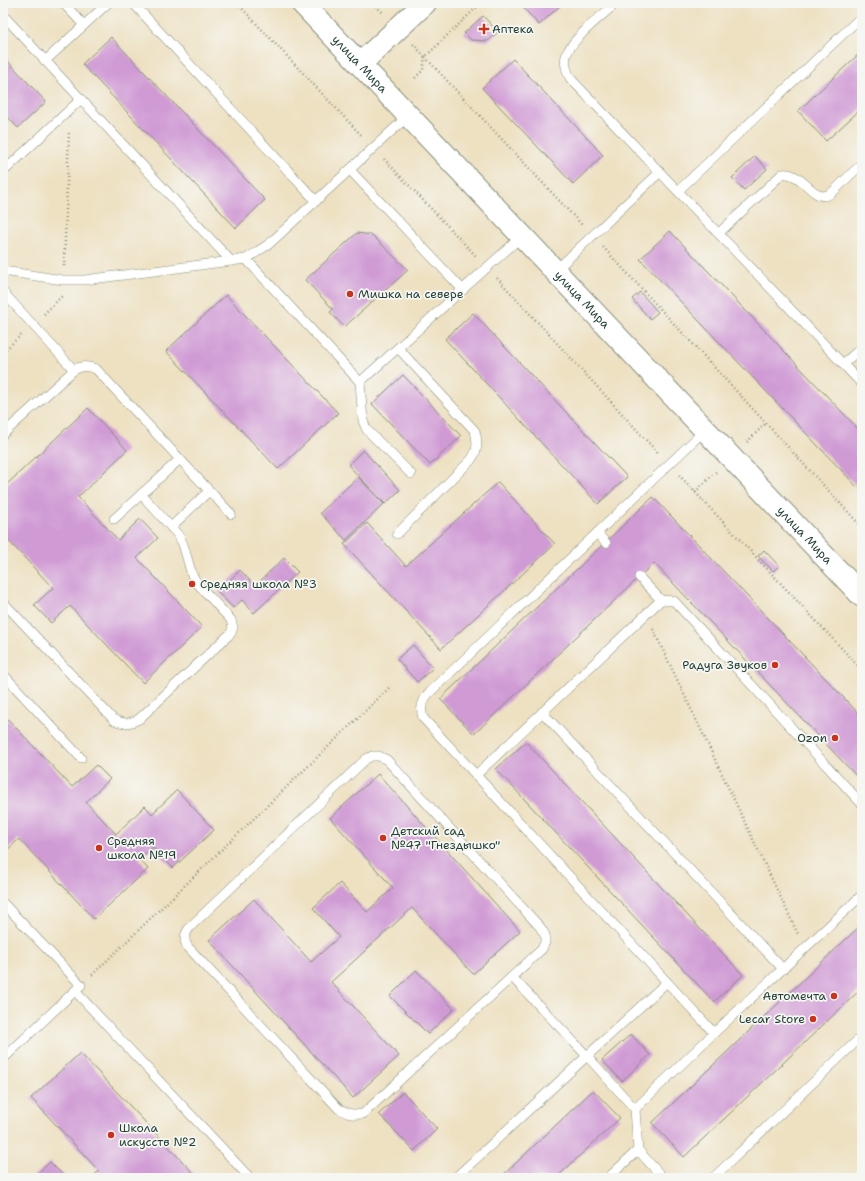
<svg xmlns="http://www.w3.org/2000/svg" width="865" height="1181" viewBox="0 0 865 1181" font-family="'Shantell Sans',sans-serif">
	<rect width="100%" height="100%" fill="#f6f6f2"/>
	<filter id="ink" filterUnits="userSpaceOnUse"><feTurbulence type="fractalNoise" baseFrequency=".025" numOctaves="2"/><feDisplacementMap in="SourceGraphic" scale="8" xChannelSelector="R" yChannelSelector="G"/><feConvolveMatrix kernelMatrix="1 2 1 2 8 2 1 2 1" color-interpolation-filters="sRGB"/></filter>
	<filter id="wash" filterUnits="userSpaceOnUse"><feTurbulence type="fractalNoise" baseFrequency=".012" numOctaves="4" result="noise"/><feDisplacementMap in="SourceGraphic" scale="16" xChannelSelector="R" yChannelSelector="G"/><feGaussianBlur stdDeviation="0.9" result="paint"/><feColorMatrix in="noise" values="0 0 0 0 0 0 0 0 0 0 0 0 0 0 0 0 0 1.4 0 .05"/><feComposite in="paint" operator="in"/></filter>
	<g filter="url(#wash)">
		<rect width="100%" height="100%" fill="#eee1c2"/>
		<g id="blocks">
			<g fill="#d09bd5">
				<polygon points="519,3 563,3 539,25"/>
				<polygon points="483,16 498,32 488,41 471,40 464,33"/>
				<polygon points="111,37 265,200 236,228 82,64"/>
				<polygon points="862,51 862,108 826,141 798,111"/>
				<polygon points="3,56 46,102 18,128 3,112"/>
				<polygon points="513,59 603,155 573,184 482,88"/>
				<polygon points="755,156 767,169 744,190 732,178"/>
				<polygon points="670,231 862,433 862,492 640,259"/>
				<polygon points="357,233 372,235 408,270 344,327 330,312 333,309 305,280"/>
				<polygon points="640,292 658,312 650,319 632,299"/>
				<polygon points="226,295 338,413 278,469 166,351"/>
				<polygon points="473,313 627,477 598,504 445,339"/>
				<polygon points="403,375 461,436 430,465 372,404"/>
				<polygon points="88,408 127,450 78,497 118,540 140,519 158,538 137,558 202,627 143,683 70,606 51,623 34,605 53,588 3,535 3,488"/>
				<polygon points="363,450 400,490 385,504 348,465"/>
				<polygon points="358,477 384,504 346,540 320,513"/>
				<polygon points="498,482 555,544 441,649 344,544 367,523 406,566"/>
				<polygon points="653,497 862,717 862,782 654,563 474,734 440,699"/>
				<polygon points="764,550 779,566 773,571 758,556"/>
				<polygon points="284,558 298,572 254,613 242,600 233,608 218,592 240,570 255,586"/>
				<polygon points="413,645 433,668 417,682 397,659"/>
				<polygon points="3,714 72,787 96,765 110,779 86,802 116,834 145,806 152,814 177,790 214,830 173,868 153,847 139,859 148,869 94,919 19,839 3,854 3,828 5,826 3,823"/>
				<polygon points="526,742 743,975 714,1002 496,769"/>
				<polygon points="378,774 520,931 473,974 412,908 331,982 399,1056 353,1098 209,940 254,899 311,962 339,937 313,908 340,883 367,912 393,888 330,818"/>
				<polygon points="862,924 862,988 684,1157 652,1123"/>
				<polygon points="416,970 454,1009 428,1034 390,996"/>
				<polygon points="631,1034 650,1055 622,1081 602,1060"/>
				<polygon points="80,1053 198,1178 91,1178 99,1171 31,1098"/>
				<polygon points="593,1090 620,1118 556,1178 500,1178"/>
				<polygon points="403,1092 437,1129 414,1151 379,1114"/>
				<polygon points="50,1162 66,1178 32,1178"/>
			</g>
		</g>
	</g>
	<g filter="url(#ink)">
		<use href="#blocks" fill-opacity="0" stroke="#868f7b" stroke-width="1"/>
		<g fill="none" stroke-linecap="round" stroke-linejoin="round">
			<g stroke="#868f7b" stroke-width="10">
				<g id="service">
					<polyline points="63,3 84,25"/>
					<polyline points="133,3 316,201"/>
					<path d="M616,3c-13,12 -46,37 -50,53 -2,8 1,15 4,22l292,306"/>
					<polyline points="3,15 231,261"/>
					<polyline points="45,61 108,3"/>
					<polyline points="350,170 463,290"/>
					<polyline points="3,172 81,99"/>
					<polyline points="678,191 862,16"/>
					<path d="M719,233l63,-59c22,-3 31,30 48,20 3,-2 7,-6 9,-8 8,-8 15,-15 23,-22"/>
					<polyline points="246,259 360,382 363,421 367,430 411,474"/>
					<polyline points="3,271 63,280 85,280 246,259 269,244 408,116"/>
					<polyline points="555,271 660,172"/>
					<polyline points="3,292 74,370"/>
					<polyline points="843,364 862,347"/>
					<polyline points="360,382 522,236"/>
					<path d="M3,434l71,-64c8,-5 13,-4 22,-1l135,145"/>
					<polyline points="114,519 180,459"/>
					<polyline points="171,527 209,491"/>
					<polyline points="597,533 606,543"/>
					<path d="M397,534l74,-74c7,-10 7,-17 4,-29l-77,-83"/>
					<polyline points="639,577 661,600 674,601 862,804"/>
					<polyline points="661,600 476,775 714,1033"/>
					<path d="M3,602l111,118c10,4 15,4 25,-1l92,-86 2,-6 -2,-7 -34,-37 -5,-8 -9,-31 -5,-9 -37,-41"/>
					<polyline points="3,674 81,758"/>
					<polyline points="542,712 783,969"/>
					<path d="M372,756h7l8,4 153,167 5,8v7l-3,7 -179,165c-10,1 -15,0 -24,-5l-152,-163c-4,-8 -2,-12 3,-19l176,-168z"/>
					<path d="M476,775l-53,-57c-3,-10 -1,-16 5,-24l277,-264"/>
					<polyline points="3,903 81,985 3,1059"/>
					<polyline points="512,977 587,1056 667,982"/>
					<polyline points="75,991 250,1178"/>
					<polyline points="635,1109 714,1033 862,895"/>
					<polyline points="638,1150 663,1178"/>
					<polyline points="455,1178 587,1056 635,1109 638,1150 608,1178"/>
					<polyline points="713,1178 862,1036"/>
				</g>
			</g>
			<g stroke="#868f7b" stroke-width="24">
				<polyline id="tertiary" points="360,64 425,3"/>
			</g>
			<g stroke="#868f7b" stroke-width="24">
				<g id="primary">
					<path id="s1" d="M302,3l560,593"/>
				</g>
			</g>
			<g stroke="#868f7b" stroke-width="2.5" stroke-dasharray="1 3" stroke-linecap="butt">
				<polyline points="237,3 363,137"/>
				<polyline points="373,3 383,13"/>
				<polyline points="413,44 425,57 481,3"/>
				<polyline points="425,57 582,225"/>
				<polyline points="415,78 423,70 425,57"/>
				<polyline points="384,159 477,257"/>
				<polyline points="603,247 862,527"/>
				<polyline points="64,266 69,131"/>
				<polyline points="497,278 659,454"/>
				<polyline points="44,314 63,295"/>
				<polyline points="3,352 21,335"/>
				<polyline points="747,442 765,424"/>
				<polyline points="679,475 862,670"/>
				<polyline points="695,492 716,472"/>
				<polyline points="653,629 798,934"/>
				<polyline points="92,975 389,688"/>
			</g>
			<use href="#service" stroke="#fff" stroke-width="9"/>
			<use href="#tertiary" stroke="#fff" stroke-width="22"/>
			<use href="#primary" stroke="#fff" stroke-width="22"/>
		</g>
	</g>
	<g fill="#c8321e" stroke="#f6f6f2" stroke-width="1.5">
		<path d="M482 23h4v4h4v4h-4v4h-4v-4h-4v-4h4z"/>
		<circle cx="350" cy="294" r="4"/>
		<circle cx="192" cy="584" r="4"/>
		<circle cx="775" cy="665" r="4"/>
		<circle cx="835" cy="738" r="4"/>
		<circle cx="383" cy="838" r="4"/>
		<circle cx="99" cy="848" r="4"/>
		<circle cx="834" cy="996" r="4"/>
		<circle cx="813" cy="1019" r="4"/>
		<circle cx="111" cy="1135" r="4"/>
	</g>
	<g text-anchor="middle" stroke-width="3.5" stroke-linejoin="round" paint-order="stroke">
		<g font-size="12" fill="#1f3d34" stroke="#f6f6f2" text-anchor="start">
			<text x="492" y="33">Аптека</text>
			<text x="358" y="298">Мишка на севере</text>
			<text x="200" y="588">Средняя школа №3</text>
			<text x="767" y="669" text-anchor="end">Радуга Звуков</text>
			<text x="827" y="742" text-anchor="end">Ozon</text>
			<text x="391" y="835">Детский сад<tspan x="391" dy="14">№47 "Гнездышко"</tspan></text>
			<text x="107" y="845">Средняя<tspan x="107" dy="14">школа №19</tspan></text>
			<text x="826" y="1000" text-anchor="end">Автомечта</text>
			<text x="805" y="1023" text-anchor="end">Lecar Store</text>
			<text x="119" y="1132">Школа<tspan x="119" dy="14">искусств №2</tspan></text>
		</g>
		<g font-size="12" fill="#1f3d34" stroke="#f6f6f2">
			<text dy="4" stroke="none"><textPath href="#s1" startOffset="84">улица Мира</textPath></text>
			<text dy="4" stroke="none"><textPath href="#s1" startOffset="408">улица Мира</textPath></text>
			<text dy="4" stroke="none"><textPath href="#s1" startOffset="732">улица Мира</textPath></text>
		</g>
	</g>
	<rect width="865" height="1181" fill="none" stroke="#f6f6f2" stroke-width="16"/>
</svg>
